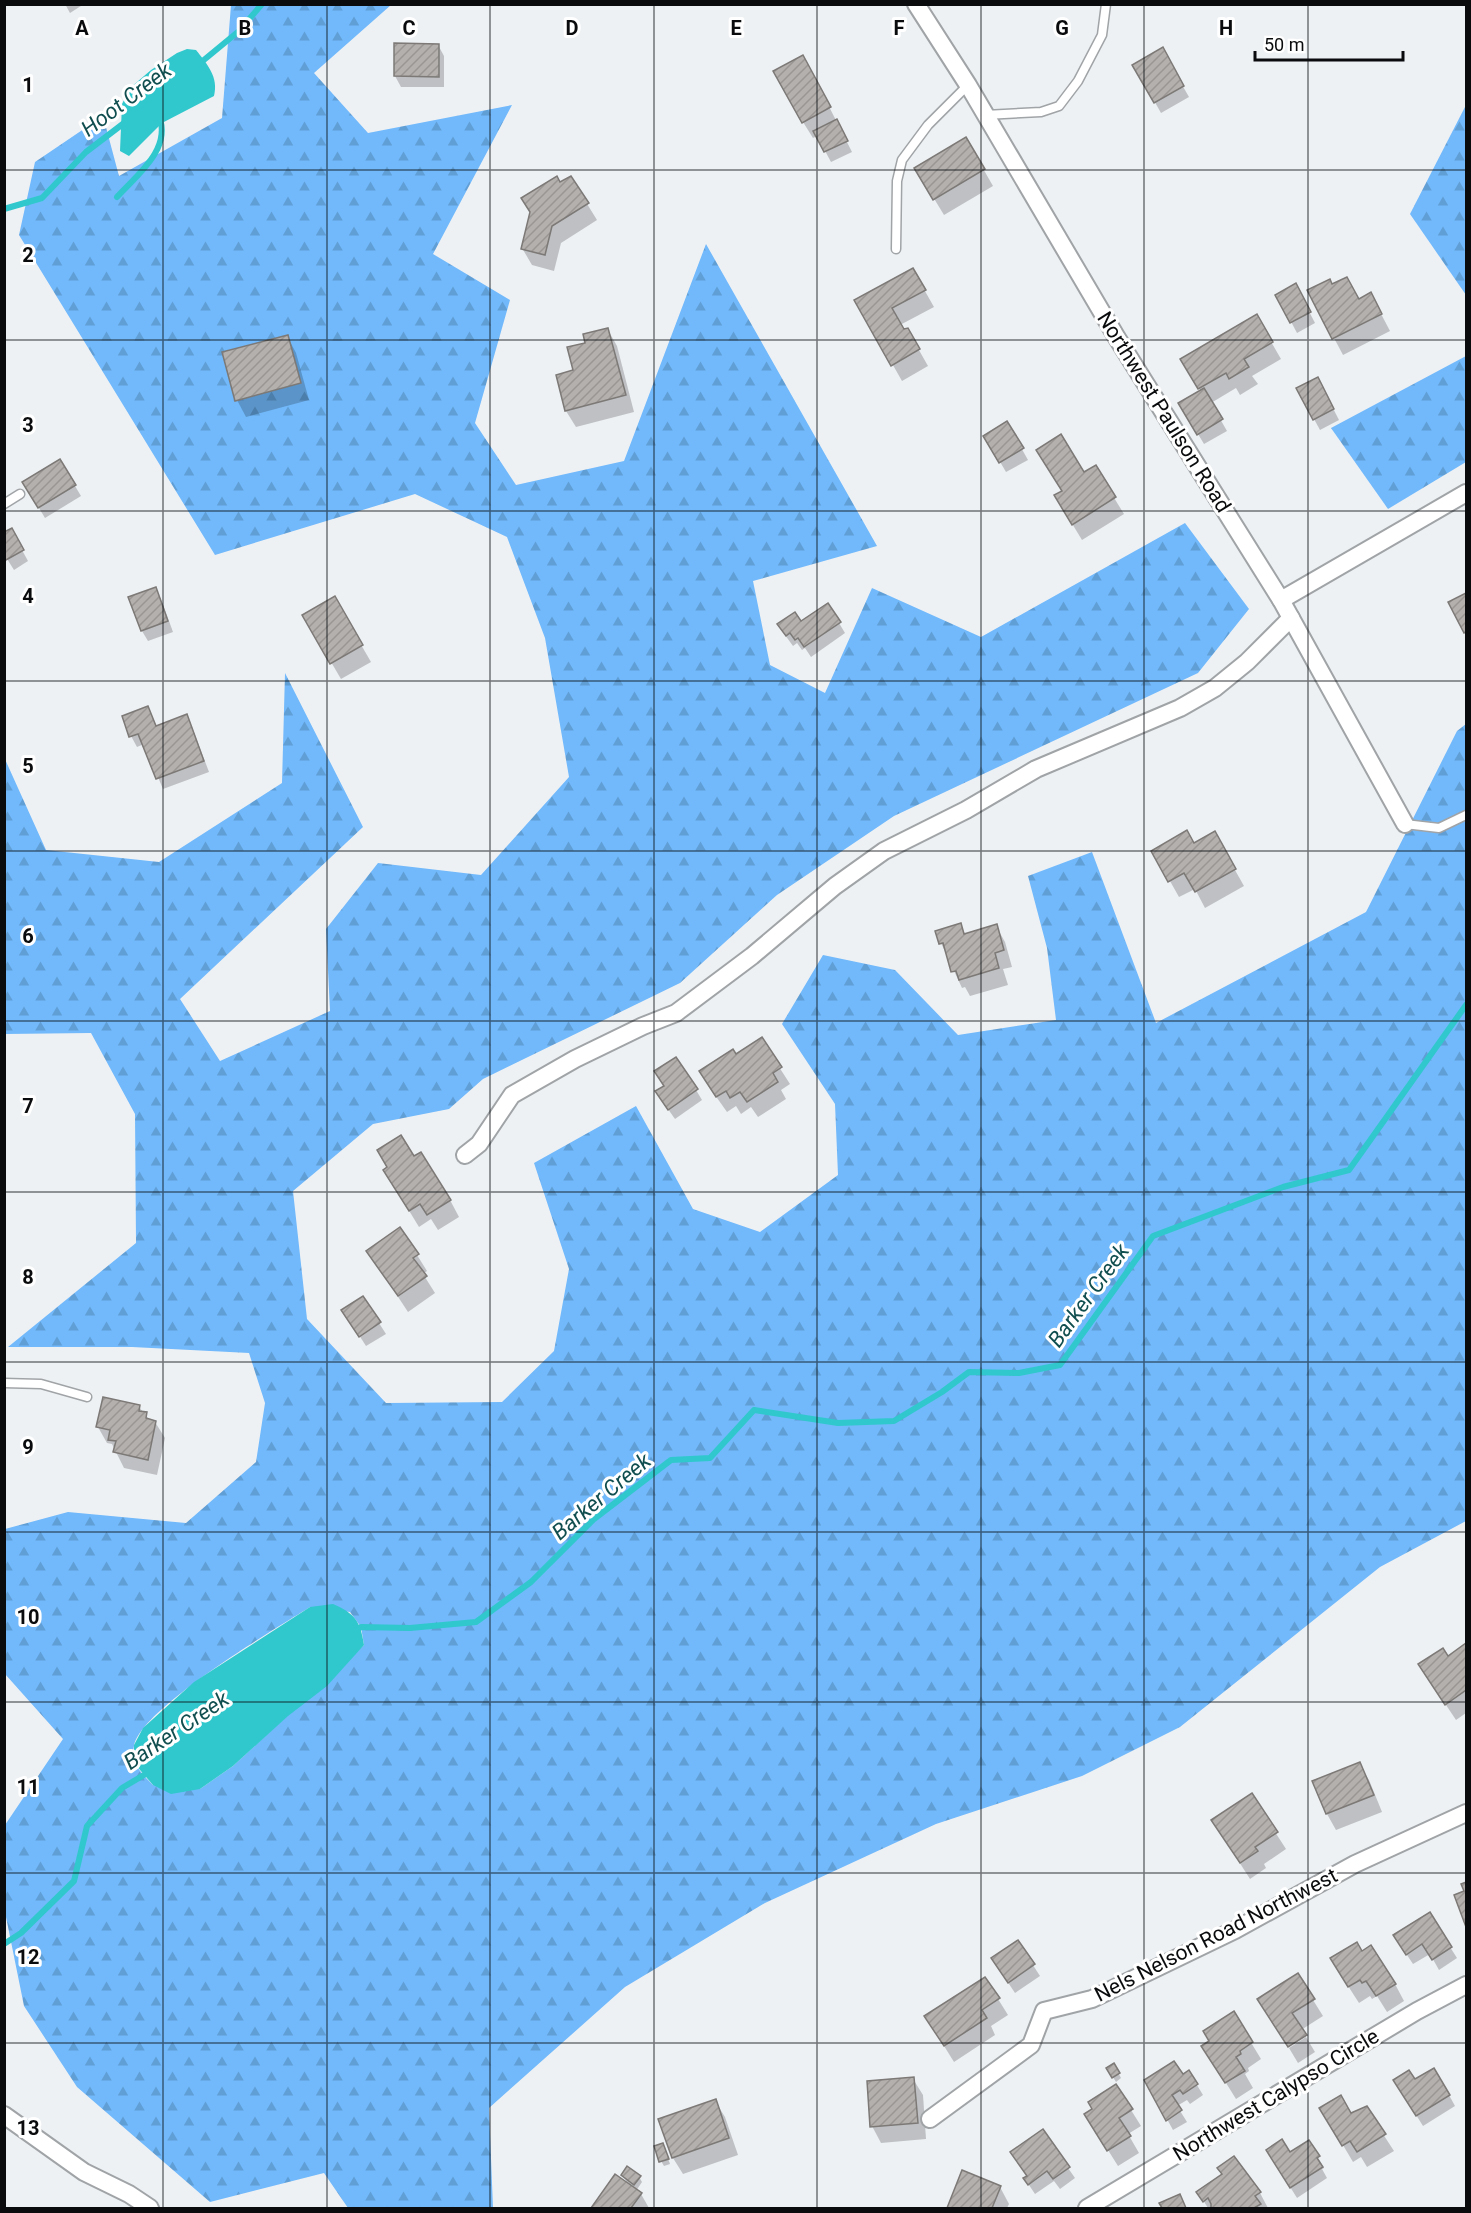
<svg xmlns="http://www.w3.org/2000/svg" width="1471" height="2213" viewBox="0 0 1471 2213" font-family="Roboto,sans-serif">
	<defs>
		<pattern id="forest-firs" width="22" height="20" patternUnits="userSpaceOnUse" patternTransform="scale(1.5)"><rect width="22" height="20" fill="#71b9fb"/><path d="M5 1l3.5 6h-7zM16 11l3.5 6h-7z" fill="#609ed6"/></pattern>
		<pattern id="building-hatch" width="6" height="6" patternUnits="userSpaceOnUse" patternTransform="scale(1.5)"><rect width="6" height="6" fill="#b3b0ad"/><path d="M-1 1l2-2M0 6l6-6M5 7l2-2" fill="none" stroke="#999694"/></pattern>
	</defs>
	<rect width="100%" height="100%" fill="#eef1f4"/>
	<g fill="url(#forest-firs)" fill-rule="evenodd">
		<path d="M231,5h160l-77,68 54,60 144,-28 -79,149 77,46 -35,123 41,62 108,-24 82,-217 171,302 -124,35 17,84 55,28 47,-105 109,49 204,-114 64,86 -51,64 -304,143 -117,79 -97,88 -197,96 -34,30 -76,15 -80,67 14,128 79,84 116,-1 52,-51 15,-82 -35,-106 102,-57 57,103 67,23 78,-57 -3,-71 -53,-80 41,-69 72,15 63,65 98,-15 -9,-72 -19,-72 64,-24 64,171 210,-111 91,-181 9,-7v797l-86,46 -200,160 -98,49 -146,48 -171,79 -140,84 -136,121 4,100h-145l-24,-35 -114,29 -133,-115 -53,-81 -19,-94v-87l58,-86 -58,-65v-145l63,-17 118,11 70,-61 9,-59 -16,-50 -117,-6h-124l128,-104 -1,-129 -44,-81 -86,1 -1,-277 42,93 113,12 123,-79 3,-110 78,154 -183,172 40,62 110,-50 -4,-82 52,-66 103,12 88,-98 -24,-139 -38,-101 -92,-43 -200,61 -196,-320 16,-73 68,-46 16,60 103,-58zM310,1607l40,5 11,15 3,18 -131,121 -33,23 -47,-4c-11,-11 -23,-22 -19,-39 7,-38 141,-117 176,-139z"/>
		<polygon points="1466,105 1466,295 1410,214"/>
		<polygon points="1466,356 1466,462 1388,509 1331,428"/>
	</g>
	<g fill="#30c8cd">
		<path d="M187,49l9,1c11,14 23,27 18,46l-52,27 -33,33 -9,-5 2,-47 8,-16 21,-18 26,-17z"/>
		<path d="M333,1604c22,10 27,16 31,41l-37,41 -39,30 -55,50 -33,23 -29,5 -18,-9 -19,-22v-18l9,-17 51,-46 116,-75z"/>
	</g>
	<g fill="#0003">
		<polygon points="65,4 84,4 70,13"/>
		<polygon points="395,44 438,45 444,56 444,87 401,87 395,76"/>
		<polygon points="1162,50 1189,97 1161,113 1134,65"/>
		<polygon points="812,73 852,152 831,162 817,136 813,138 803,122"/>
		<polygon points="966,139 993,186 944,215 916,169"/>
		<polygon points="571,178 597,220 561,243 554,271 532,265 522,248"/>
		<polygon points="913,270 934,307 900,325 904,331 907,329 928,366 902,381 856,300"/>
		<polygon points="1332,286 1379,310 1390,331 1343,355 1309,291"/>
		<polygon points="1277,295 1301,296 1315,323 1297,333"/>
		<polygon points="1256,316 1281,359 1252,376 1258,384 1240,395 1236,388 1211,403 1227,431 1204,444 1180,404 1201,392 1182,360"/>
		<polygon points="608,330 617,346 634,412 576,427 566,411 575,372 587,344"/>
		<polygon points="287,336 296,353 309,400 246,417 237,400"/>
		<polygon points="1323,389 1339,420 1320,430 1314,419"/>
		<polygon points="1007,423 1028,460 1006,472 985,436"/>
		<polygon points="60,461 81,496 45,518 24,483"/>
		<polygon points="1095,467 1124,514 1082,540 1065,512"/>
		<polygon points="11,530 28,561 14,570 4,554"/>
		<polygon points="155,589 161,599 173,632 148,641 142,631 130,598"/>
		<polygon points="1466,595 1466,635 1450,603"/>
		<polygon points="334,598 371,662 341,679 304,616"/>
		<polygon points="800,623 839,623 845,633 811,657 805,648 802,650 797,643 793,646 785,635"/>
		<polygon points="148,708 157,727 186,716 192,727 209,772 163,789 144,744 137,747 131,736"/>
		<polygon points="1214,833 1244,886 1205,908 1195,889 1179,897 1153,851 1194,845"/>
		<polygon points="960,925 966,935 996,926 1005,942 1012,967 1003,969 1008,985 970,996 965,987 962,988 941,943"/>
		<polygon points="761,1039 790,1084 781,1090 786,1099 758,1117 751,1107 741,1114 736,1106 727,1112 710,1088 736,1056"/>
		<polygon points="665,1087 696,1090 702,1100 675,1119 663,1102"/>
		<polygon points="414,1158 450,1200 459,1217 438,1230 431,1219 419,1227 394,1186"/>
		<polygon points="368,1251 417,1255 427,1271 423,1274 435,1293 408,1312"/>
		<polygon points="363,1298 386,1334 366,1346 350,1321"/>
		<polygon points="139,1407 150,1421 155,1422 165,1438 157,1475 124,1468 112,1444 107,1443 98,1427"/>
		<polygon points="1466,1645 1466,1713 1456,1720 1430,1681 1448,1658"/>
		<polygon points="1359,1764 1369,1780 1382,1812 1336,1830 1327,1814 1314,1782"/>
		<polygon points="1251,1795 1286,1849 1264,1864 1266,1868 1250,1879 1213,1821"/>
		<polygon points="1466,1883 1466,1923 1456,1896 1466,1892 1463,1884"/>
		<polygon points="1429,1914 1457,1958 1439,1970 1430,1954 1413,1964 1401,1946"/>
		<polygon points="1018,1942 1040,1976 1015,1993 999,1969"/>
		<polygon points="1362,1953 1395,1984 1404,2001 1387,2012 1377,1996 1372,1999 1370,1996 1359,2003 1341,1975"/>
		<polygon points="998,1999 1008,2015 991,2026 995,2035 954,2062 936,2033"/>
		<polygon points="1259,1999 1313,2000 1323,2016 1301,2030"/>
		<polygon points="1233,2013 1261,2059 1248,2068 1249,2071 1245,2074 1253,2088 1236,2099 1213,2062 1210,2042"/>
		<polygon points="1306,2037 1315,2052 1298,2063 1289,2048"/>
		<polygon points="1114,2065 1121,2078 1116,2082 1108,2069"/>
		<polygon points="1189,2072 1203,2095 1190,2104 1187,2100 1177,2106 1187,2122 1173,2130 1146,2081 1182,2076"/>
		<polygon points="913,2079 923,2095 926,2139 881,2143 872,2126"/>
		<polygon points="1415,2081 1449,2095 1455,2106 1423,2126 1401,2091"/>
		<polygon points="715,2101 725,2117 738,2155 683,2174 673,2158 660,2120"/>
		<polygon points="1321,2108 1351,2115 1366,2108 1394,2151 1367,2167 1361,2157 1353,2162"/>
		<polygon points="1131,2110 1141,2126 1128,2134 1139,2153 1118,2166 1096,2131"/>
		<polygon points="1309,2142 1324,2168 1322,2169 1327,2178 1297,2198 1274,2161"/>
		<polygon points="665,2150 670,2164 664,2166 661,2161"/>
		<polygon points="1234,2158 1260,2193 1268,2208 1208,2208 1198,2192 1223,2175"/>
		<polygon points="1018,2163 1068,2168 1075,2178 1060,2189 1054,2181 1035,2194 1025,2179 1028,2177"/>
		<polygon points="963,2172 1000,2187 1009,2204 1007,2208 949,2208"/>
		<polygon points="623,2175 639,2177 642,2182 636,2191 641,2194 649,2208 593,2208 616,2176 629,2186"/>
	</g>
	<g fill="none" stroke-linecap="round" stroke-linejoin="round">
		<g stroke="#30c8cd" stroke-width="6">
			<polyline points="199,64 239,31 262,4"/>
			<path d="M117,197c20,-22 55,-48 42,-81"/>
			<polyline points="4,209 42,198 86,152 128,120"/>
			<polyline points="355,1631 361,1627 410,1628 476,1622 531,1582 594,1519 671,1460 710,1458 754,1410 838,1423 894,1421 942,1392 969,1372 1019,1373 1060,1365 1153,1236 1283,1187 1349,1170 1466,1005"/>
			<polyline points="4,1944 21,1933 74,1881 87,1826 122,1788 149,1772"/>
		</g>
	</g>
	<g fill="url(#building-hatch)" stroke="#7c7977" stroke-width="1.5">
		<polygon points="394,43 439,44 439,77 394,76"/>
		<polygon points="1163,47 1184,86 1154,103 1132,65"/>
		<polygon points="803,55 831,107 802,123 773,71"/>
		<polygon points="837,119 848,141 824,152 813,131"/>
		<polygon points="966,137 985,169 933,200 914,168"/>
		<polygon points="557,176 560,182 571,176 589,203 552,226 545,255 521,249 530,212 521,198"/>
		<polygon points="913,268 926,290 892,308 904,329 908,328 920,349 891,366 854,300"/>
		<polygon points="1347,277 1359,299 1371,292 1382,314 1332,339 1307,290 1330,279 1332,284"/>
		<polygon points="1296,283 1311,312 1290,323 1275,295"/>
		<polygon points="1257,314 1273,342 1244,359 1249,367 1229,379 1226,373 1198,389 1180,359"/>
		<polygon points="608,328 626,395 565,411 556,375 573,370 567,347 585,343 583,334"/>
		<polygon points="288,335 301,383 235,401 222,352"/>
		<polygon points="1318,377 1334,409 1313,420 1296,388"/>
		<polygon points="1204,388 1223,419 1197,435 1178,403"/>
		<polygon points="1007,421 1024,448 999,463 983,436"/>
		<polygon points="1061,434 1084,472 1096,465 1116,497 1072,525 1054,495 1062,491 1036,450"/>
		<polygon points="60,459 76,485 38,508 22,482"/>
		<polygon points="12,528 24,550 6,560 4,557 4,532"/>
		<polygon points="156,587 168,621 141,631 128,597"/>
		<polygon points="1466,593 1466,632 1464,633 1448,602"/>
		<polygon points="335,596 363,645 330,664 302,615"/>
		<polygon points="828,603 841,622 804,647 798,638 795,640 790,633 786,636 777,624 795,612 801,621"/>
		<polygon points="148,706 156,726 187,714 204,761 156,779 138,734 129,737 122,716"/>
		<polygon points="1187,830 1194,843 1215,831 1236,869 1195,892 1184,873 1168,882 1151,851"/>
		<polygon points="961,923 964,934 997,924 1004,950 995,953 999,968 959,980 956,971 951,972 943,943 939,944 935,931"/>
		<polygon points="762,1037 782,1067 773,1073 778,1082 747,1102 740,1092 730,1098 726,1091 716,1097 699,1071 733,1049 736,1054"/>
		<polygon points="676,1057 698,1089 668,1110 655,1091 664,1086 654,1071"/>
		<polygon points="401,1135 414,1156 421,1152 451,1200 427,1215 420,1204 409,1211 383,1170 387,1167 377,1150"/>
		<polygon points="400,1227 419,1254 413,1258 427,1276 398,1296 366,1251"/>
		<polygon points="363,1296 381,1322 359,1337 341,1310"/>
		<polygon points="103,1397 140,1405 139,1411 147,1412 146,1418 156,1421 148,1460 113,1452 116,1441 108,1440 110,1430 96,1427"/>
		<polygon points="1466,1643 1466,1690 1445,1705 1418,1664 1443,1648 1448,1656"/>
		<polygon points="1360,1762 1374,1795 1326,1814 1312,1781"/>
		<polygon points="1252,1793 1278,1832 1255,1847 1258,1851 1240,1863 1211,1820"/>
		<polygon points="1466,1882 1466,1927 1454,1895 1464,1891 1461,1884"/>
		<polygon points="1430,1912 1452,1947 1432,1960 1422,1944 1406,1955 1393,1935"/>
		<polygon points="1018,1940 1035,1964 1008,1983 991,1958"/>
		<polygon points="1357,1942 1362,1951 1371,1945 1396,1984 1376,1996 1366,1981 1362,1983 1360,1980 1348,1987 1330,1958"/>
		<polygon points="1298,1973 1315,1999 1292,2013 1307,2035 1288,2047 1257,1999"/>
		<polygon points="985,1977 1000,1998 982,2010 987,2018 944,2046 924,2016"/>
		<polygon points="1234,2011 1253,2042 1240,2051 1241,2054 1236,2057 1245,2071 1225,2083 1201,2046 1209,2041 1203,2031"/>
		<polygon points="1174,2061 1183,2074 1189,2070 1198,2084 1183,2094 1180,2090 1172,2095 1182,2110 1166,2121 1144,2080"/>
		<polygon points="1114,2063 1120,2073 1112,2078 1106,2068"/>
		<polygon points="1434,2068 1450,2095 1416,2116 1393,2080 1409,2070 1415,2079"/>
		<polygon points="914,2077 918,2123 870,2127 867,2081"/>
		<polygon points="1116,2084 1133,2109 1119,2118 1131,2136 1107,2151 1084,2114 1092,2109 1088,2102"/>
		<polygon points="1341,2095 1351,2113 1367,2106 1386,2134 1357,2152 1350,2141 1342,2146 1319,2108"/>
		<polygon points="716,2099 729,2138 672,2158 658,2119"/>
		<polygon points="1043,2129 1070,2167 1053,2179 1047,2171 1028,2185 1023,2178 1027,2176 1010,2152"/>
		<polygon points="1282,2139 1290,2152 1309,2140 1320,2156 1317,2158 1323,2167 1290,2188 1266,2150"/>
		<polygon points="663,2143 669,2159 659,2162 654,2146"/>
		<polygon points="1234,2156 1261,2192 1255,2196 1261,2204 1254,2208 1211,2208 1211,2204 1208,2198 1203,2202 1196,2192 1222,2174 1217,2168"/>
		<polygon points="627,2166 641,2176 634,2185 621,2175"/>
		<polygon points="962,2170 1001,2186 992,2208 947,2208"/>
		<polygon points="615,2174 642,2193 631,2208 591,2208"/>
		<polygon points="1180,2194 1186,2208 1162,2208 1159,2203"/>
	</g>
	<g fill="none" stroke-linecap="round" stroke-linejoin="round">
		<g stroke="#a1a4a7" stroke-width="11">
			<g id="service">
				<polyline points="985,115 1041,112 1059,106 1078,81 1102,35 1106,4"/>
				<polyline points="896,249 897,181 902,160 928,125 968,85"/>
				<polyline points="4,504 20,494"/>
				<polyline points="1405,824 1439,828 1466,815"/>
				<polyline points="4,1383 41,1384 87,1397"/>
			</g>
		</g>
		<g stroke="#a1a4a7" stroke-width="20">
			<g id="minor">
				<polyline points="916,4 968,85 1117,338 1281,600 1405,824"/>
				<polyline points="1281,600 1466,493"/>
				<polyline points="465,1155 479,1144 512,1095 575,1059 643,1026 676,1013 752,956 835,886 884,851 966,810 1036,769 1180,708 1215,688 1247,662 1291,618"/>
				<polyline points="4,2115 84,2172 129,2194 150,2208"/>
				<polyline points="930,2119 1031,2045 1044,2011 1092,1999 1235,1930 1355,1864 1466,1813"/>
				<polyline points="1087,2208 1417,2011 1466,1985"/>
			</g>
		</g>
		<use href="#service" stroke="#fff" stroke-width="8"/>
		<use href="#minor" stroke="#fff" stroke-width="16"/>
	</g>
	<path fill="none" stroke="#0a0b0c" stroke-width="1.5" stroke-opacity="0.55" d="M163,4v2204M327,4v2204M490,4v2204M654,4v2204M817,4v2204M981,4v2204M1144,4v2204M1308,4v2204M4,170h1462M4,340h1462M4,511h1462M4,681h1462M4,851h1462M4,1021h1462M4,1192h1462M4,1362h1462M4,1532h1462M4,1702h1462M4,1873h1462M4,2043h1462"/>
	<g text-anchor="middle" stroke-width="6" stroke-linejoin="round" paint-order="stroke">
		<g font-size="21" fill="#0a0b0c" stroke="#fff">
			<text transform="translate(1164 412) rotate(58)" y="7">Northwest Paulson Road</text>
			<text transform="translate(1216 1935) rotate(-27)" y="7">Nels Nelson Road Northwest</text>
			<text transform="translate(1276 2095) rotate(-31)" y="7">Northwest Calypso Circle</text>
		</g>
		<g font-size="22" font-style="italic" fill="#104e50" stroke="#fff">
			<text transform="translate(126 99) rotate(-37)" y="8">Hoot Creek</text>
			<text transform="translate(1088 1295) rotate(-54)" y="8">Barker Creek</text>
			<text transform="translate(601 1496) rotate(-40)" y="8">Barker Creek</text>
			<text transform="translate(176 1730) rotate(-34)" y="8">Barker Creek</text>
		</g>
	</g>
	<g font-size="20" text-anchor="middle" font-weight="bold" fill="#0a0b0c" stroke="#fff" stroke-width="6" stroke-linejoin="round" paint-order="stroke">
		<text x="82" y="35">A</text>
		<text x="245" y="35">B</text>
		<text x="409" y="35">C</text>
		<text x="572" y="35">D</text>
		<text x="736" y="35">E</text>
		<text x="899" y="35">F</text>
		<text x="1062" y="35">G</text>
		<text x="1226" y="35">H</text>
		<text x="28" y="92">1</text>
		<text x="28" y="262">2</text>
		<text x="28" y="432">3</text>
		<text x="28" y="603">4</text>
		<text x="28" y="773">5</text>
		<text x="28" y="943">6</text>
		<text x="28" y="1113">7</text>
		<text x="28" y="1284">8</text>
		<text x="28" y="1454">9</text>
		<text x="28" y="1624">10</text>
		<text x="28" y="1794">11</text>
		<text x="28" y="1964">12</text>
		<text x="28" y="2135">13</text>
	</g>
	<rect width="1471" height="2213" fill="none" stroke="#0a0b0c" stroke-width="12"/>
	<path d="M1255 51v9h148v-9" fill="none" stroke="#0a0b0c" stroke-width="3"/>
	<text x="1264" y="51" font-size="18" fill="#0a0b0c" stroke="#ffffff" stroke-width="4.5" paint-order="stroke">50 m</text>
</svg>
